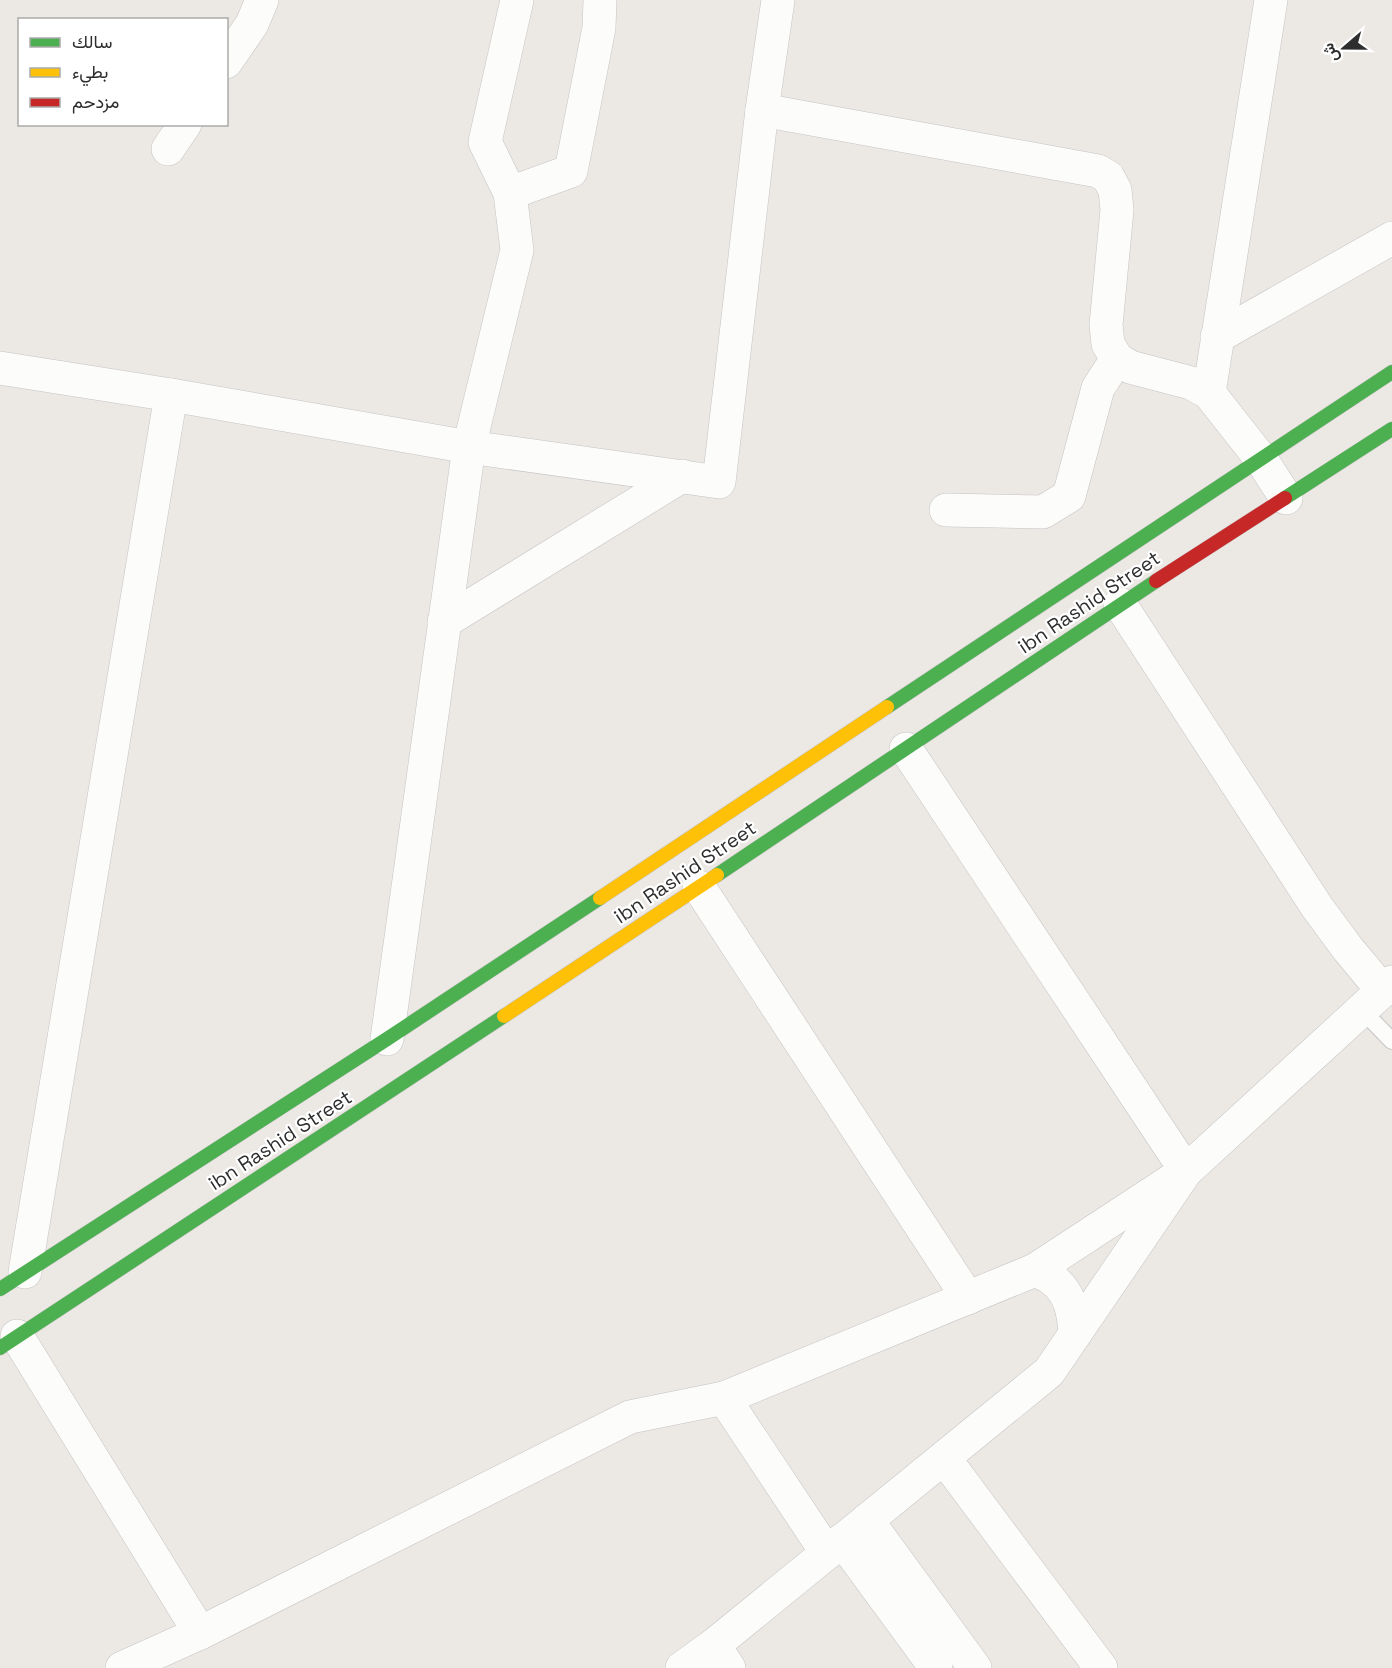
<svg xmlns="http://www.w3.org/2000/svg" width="1392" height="1668" viewBox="0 0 1392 1668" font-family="'Space Grotesk',Vazirmatn,sans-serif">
	<rect width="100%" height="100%" fill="#ece8e4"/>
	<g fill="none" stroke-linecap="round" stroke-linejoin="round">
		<g stroke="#c5c4c5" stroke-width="18">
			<polyline id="lane" points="1362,1010 1392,1041"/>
		</g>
		<g stroke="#c5c4c5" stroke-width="34">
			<g id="street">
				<polyline points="226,62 252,24 262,0"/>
				<polyline points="762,110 1098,171 1108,177 1115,190 1117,210 1106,325 1108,344 1117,359 1130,367 1191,383 1209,393 1261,459 1286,498"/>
				<polyline points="168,149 185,124"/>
				<polyline points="510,193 571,171 599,28 600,0"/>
				<polyline points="1217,337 1392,238"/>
				<polyline points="0,368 171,395 469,447 719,482 762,110 778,0"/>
				<polyline points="1209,393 1271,0"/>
				<polyline points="946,510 1043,512 1069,496 1098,388 1117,359"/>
				<polyline points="1120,604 1317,907 1348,949 1383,991"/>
				<polyline points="444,622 682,476"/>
				<polyline points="699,887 968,1298"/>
				<polyline points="387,1039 469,447 517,250 510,193 485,142 517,0"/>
				<path d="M1035,1270c5,3 12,5 17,9 18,13 22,34 23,55"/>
				<polyline points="25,1272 171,395"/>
				<polyline points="17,1336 200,1633 122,1668"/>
				<polyline points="724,1398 827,1553"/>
				<polyline points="944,1458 1101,1668"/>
				<polyline points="867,1520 975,1668"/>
				<polyline points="842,1540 936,1668"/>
				<polyline points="200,1633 630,1417 724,1398 1035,1270 1186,1171 1392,982"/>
				<polyline points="714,1645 1049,1372 1186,1171 906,749"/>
				<polyline points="682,1668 714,1645 729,1668"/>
			</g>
		</g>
		<g stroke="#c5c4c5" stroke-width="15">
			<g id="fast">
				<polyline points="1285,498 1392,429"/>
				<polyline points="887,707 1392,372"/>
				<polyline points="717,875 1156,581"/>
				<polyline points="0,1289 387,1039 600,898"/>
				<polyline points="0,1348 504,1016"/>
			</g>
		</g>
		<g stroke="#c5c4c5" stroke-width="15">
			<g id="slow">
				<polyline points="600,898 887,707"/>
				<polyline points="504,1016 717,875"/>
			</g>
		</g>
		<g stroke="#c5c4c5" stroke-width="15">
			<polyline id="jam" points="1156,581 1285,498"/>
		</g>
		<use href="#lane" stroke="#fcfcfb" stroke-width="16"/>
		<use href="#street" stroke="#fcfcfb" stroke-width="33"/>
		<use href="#fast" stroke="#4caf50" stroke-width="14"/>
		<use href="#slow" stroke="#ffc107" stroke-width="14"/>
		<use href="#jam" stroke="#c62828" stroke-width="14"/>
	</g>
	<g text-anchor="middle" stroke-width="4.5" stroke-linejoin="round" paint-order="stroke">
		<g font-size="20" fill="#2e2e2e" stroke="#fff">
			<text transform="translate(1089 602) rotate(-34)" y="7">ibn Rashid Street</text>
			<text transform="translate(685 872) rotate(-34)" y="7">ibn Rashid Street</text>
			<text transform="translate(280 1140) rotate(-33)" y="7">ibn Rashid Street</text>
		</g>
	</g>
	<rect x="18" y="18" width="210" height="108" fill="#ffffff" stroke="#ababab" stroke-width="1.5"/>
	<rect x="30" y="38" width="30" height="9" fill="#4caf50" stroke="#ababab" stroke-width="1.5"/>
	<text x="72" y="48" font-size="18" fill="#2e2e2e">سالك</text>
	<rect x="30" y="68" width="30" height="9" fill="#ffc107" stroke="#ababab" stroke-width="1.5"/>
	<text x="72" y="78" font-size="18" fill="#2e2e2e">بطيء</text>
	<rect x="30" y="98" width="30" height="9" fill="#c62828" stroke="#ababab" stroke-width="1.5"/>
	<text x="72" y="108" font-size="18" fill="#2e2e2e">مزدحم</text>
	<g transform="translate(1344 48) rotate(250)" stroke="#ffffff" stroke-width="4.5" paint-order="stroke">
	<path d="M0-4.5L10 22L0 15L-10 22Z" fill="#2e2e2e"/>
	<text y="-9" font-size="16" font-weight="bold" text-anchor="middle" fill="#2e2e2e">ش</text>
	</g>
</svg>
